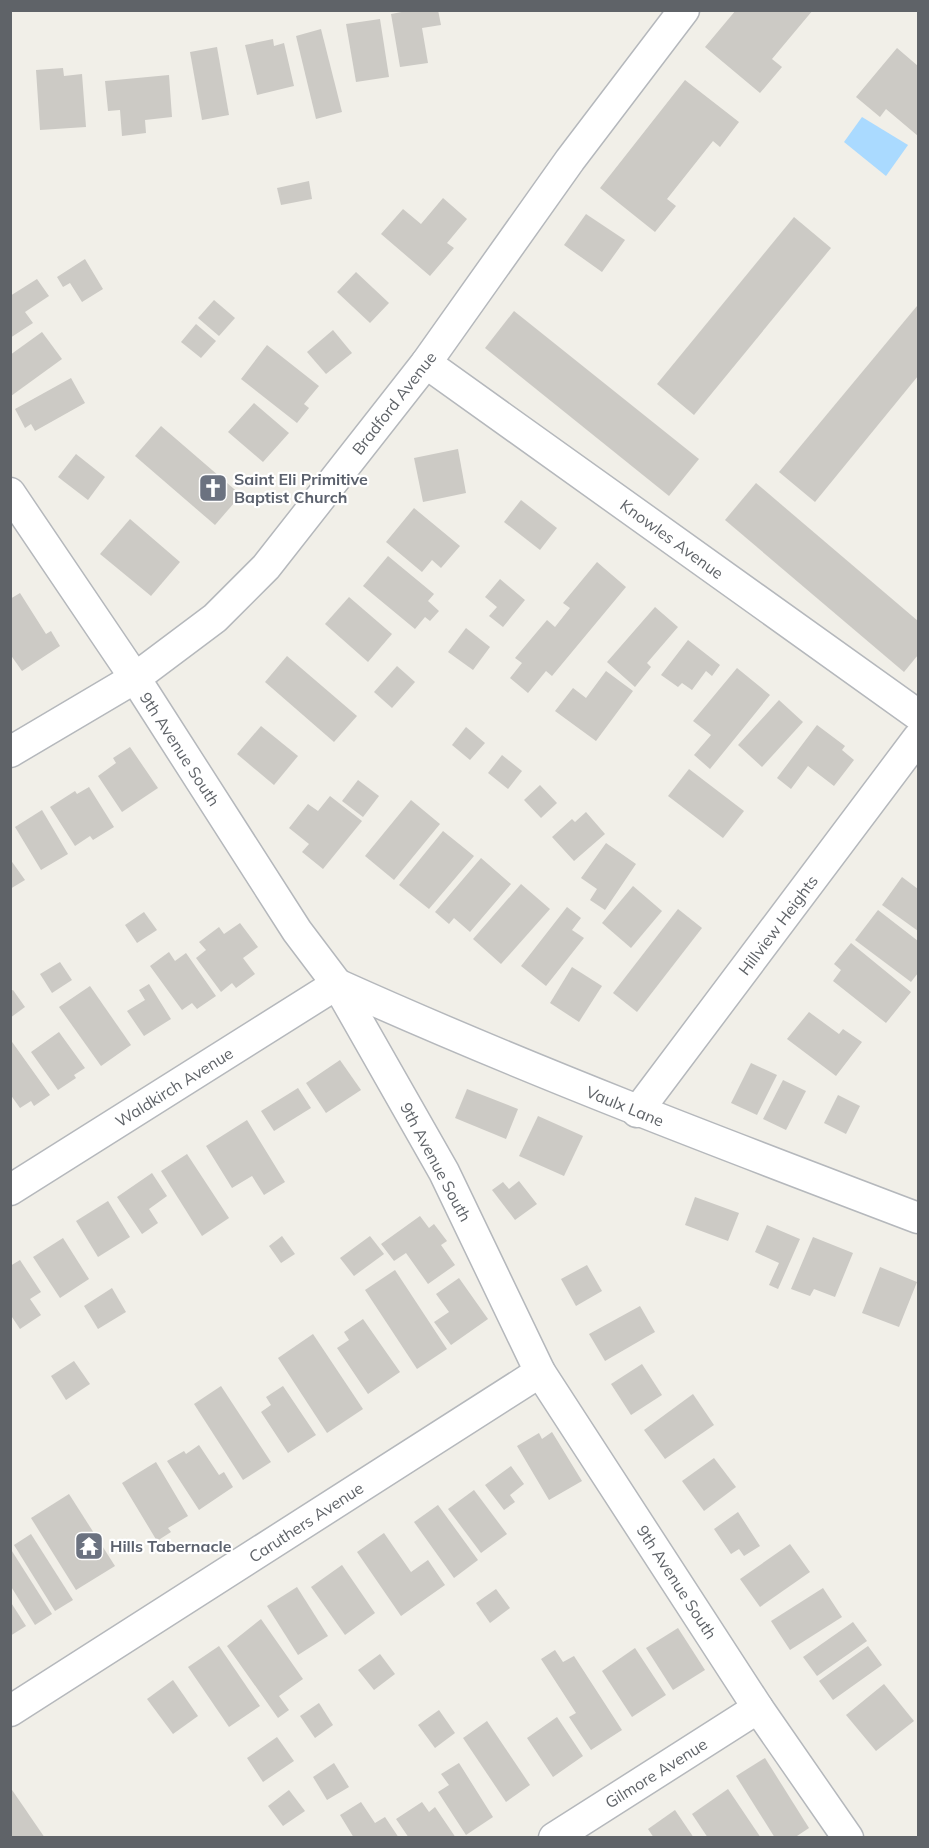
<svg xmlns="http://www.w3.org/2000/svg" width="929" height="1848" viewBox="0 0 929 1848" font-family="Mulish,sans-serif">
	<rect width="100%" height="100%" fill="#f1efe8"/>
	<polygon fill="#aadaff" points="862,117 908,145 886,176 844,142"/>
	<g fill="#cccac5">
		<polygon points="412,10 438,10 441,25 422,28 428,63 400,67 391,14"/>
		<polygon points="736,10 813,10 772,59 782,67 760,93 705,47"/>
		<polygon points="380,19 389,77 356,82 346,24"/>
		<polygon points="321,29 342,112 316,119 296,36"/>
		<polygon points="273,39 274,46 284,43 294,86 257,95 245,45"/>
		<polygon points="217,47 229,115 202,120 190,52"/>
		<polygon points="897,48 918,66 918,136 886,109 880,117 856,97"/>
		<polygon points="63,68 64,76 82,74 86,127 40,130 36,70"/>
		<polygon points="169,75 172,117 145,120 146,133 122,136 120,110 108,111 105,81"/>
		<polygon points="685,80 739,122 720,147 713,141 667,199 676,206 655,232 600,188"/>
		<polygon points="309,181 312,199 281,205 277,188"/>
		<polygon points="443,198 467,219 447,243 454,248 430,276 381,234 403,209 421,224"/>
		<polygon points="586,214 625,240 602,272 564,245"/>
		<polygon points="794,217 831,248 694,415 657,384"/>
		<polygon points="85,259 103,289 82,302 70,283 63,287 57,277"/>
		<polygon points="356,272 389,303 370,323 337,292"/>
		<polygon points="37,279 49,296 25,312 33,323 10,338 10,296"/>
		<polygon points="214,300 235,318 219,336 198,318"/>
		<polygon points="917,306 918,376 815,502 779,472"/>
		<polygon points="514,311 699,459 669,496 485,348"/>
		<polygon points="196,324 216,341 201,358 181,342"/>
		<polygon points="333,330 352,353 326,374 307,352"/>
		<polygon points="42,332 62,359 11,396 10,355"/>
		<polygon points="267,345 319,386 304,404 309,408 297,423 241,379"/>
		<polygon points="71,378 85,403 35,431 31,424 25,428 15,409"/>
		<polygon points="254,403 289,433 263,462 228,432"/>
		<polygon points="161,426 241,495 215,525 135,456"/>
		<polygon points="458,449 466,493 423,502 414,458"/>
		<polygon points="76,454 105,477 88,500 58,477"/>
		<polygon points="756,483 918,621 918,655 904,672 725,520"/>
		<polygon points="521,500 557,528 540,550 504,522"/>
		<polygon points="414,508 460,546 441,568 432,560 422,572 386,542"/>
		<polygon points="130,519 180,562 151,596 100,554"/>
		<polygon points="388,556 434,594 428,601 439,611 430,621 425,617 415,629 363,586"/>
		<polygon points="597,562 626,587 552,676 546,671 528,693 510,678 522,663 515,658 547,620 555,627 570,608 563,603"/>
		<polygon points="500,579 525,600 503,627 489,616 497,607 485,597"/>
		<polygon points="20,593 46,634 51,631 60,646 22,671 10,654 10,599"/>
		<polygon points="349,597 392,634 368,662 325,624"/>
		<polygon points="655,607 678,627 647,663 651,667 635,687 607,662"/>
		<polygon points="466,628 490,647 473,670 448,652"/>
		<polygon points="688,640 720,665 712,676 706,671 692,690 682,683 678,687 661,675"/>
		<polygon points="287,656 357,716 334,742 265,682"/>
		<polygon points="397,666 415,682 392,708 374,692"/>
		<polygon points="737,668 770,695 710,769 694,755 711,735 693,721"/>
		<polygon points="606,671 633,691 596,741 555,711 573,688 586,698"/>
		<polygon points="779,700 803,722 762,767 738,745"/>
		<polygon points="817,725 845,746 842,750 854,760 834,786 808,766 791,789 777,778"/>
		<polygon points="261,726 298,756 274,785 237,754"/>
		<polygon points="466,727 485,743 470,760 452,745"/>
		<polygon points="130,747 158,788 122,812 98,776 116,763 113,758"/>
		<polygon points="502,755 522,771 508,789 488,773"/>
		<polygon points="689,769 744,811 723,838 668,796"/>
		<polygon points="358,780 379,796 363,817 342,801"/>
		<polygon points="540,785 557,803 541,818 524,800"/>
		<polygon points="89,787 114,827 93,840 90,836 75,846 50,807 75,791 77,794"/>
		<polygon points="330,796 362,821 323,869 302,852 309,844 289,828 308,804 318,811"/>
		<polygon points="411,800 440,824 394,880 365,856"/>
		<polygon points="42,810 68,854 41,870 15,827"/>
		<polygon points="586,812 605,834 574,861 552,837 572,819 575,822"/>
		<polygon points="443,831 474,856 429,909 399,885"/>
		<polygon points="606,843 636,864 605,910 590,900 597,889 581,878"/>
		<polygon points="481,858 511,884 470,932 454,918 449,924 435,912"/>
		<polygon points="10,859 25,880 10,889"/>
		<polygon points="902,877 918,889 918,931 882,905"/>
		<polygon points="521,884 550,909 501,964 473,939"/>
		<polygon points="633,886 662,911 631,948 602,923"/>
		<polygon points="567,907 581,918 572,930 584,938 546,986 521,966"/>
		<polygon points="678,909 702,928 637,1012 613,993"/>
		<polygon points="878,910 918,941 918,973 911,982 855,940"/>
		<polygon points="144,912 157,930 137,943 125,925"/>
		<polygon points="240,923 258,947 243,958 255,974 236,988 232,983 221,992 196,958 206,950 199,942 219,927 224,934"/>
		<polygon points="851,943 911,992 886,1023 833,981 841,970 834,964"/>
		<polygon points="169,952 175,961 186,953 216,996 197,1009 192,1003 182,1010 150,966"/>
		<polygon points="60,962 72,980 52,993 40,974"/>
		<polygon points="572,967 602,986 579,1022 550,1003"/>
		<polygon points="149,984 171,1019 144,1036 127,1011 145,1000 139,990"/>
		<polygon points="90,986 131,1045 101,1066 59,1007"/>
		<polygon points="13,990 25,1007 10,1018 10,991"/>
		<polygon points="809,1012 839,1034 843,1029 862,1042 836,1076 787,1039"/>
		<polygon points="59,1032 85,1068 74,1075 76,1078 58,1090 31,1052"/>
		<polygon points="10,1039 50,1095 34,1106 31,1101 20,1108 10,1094"/>
		<polygon points="340,1060 361,1090 326,1113 306,1083"/>
		<polygon points="751,1063 777,1075 757,1115 731,1103"/>
		<polygon points="783,1080 806,1091 786,1130 763,1119"/>
		<polygon points="298,1088 311,1108 274,1131 261,1111"/>
		<polygon points="467,1089 518,1109 506,1139 455,1118"/>
		<polygon points="838,1095 860,1106 846,1134 824,1123"/>
		<polygon points="538,1116 583,1136 564,1176 519,1156"/>
		<polygon points="247,1120 285,1182 264,1195 252,1176 232,1188 206,1146"/>
		<polygon points="187,1154 229,1218 202,1236 161,1171"/>
		<polygon points="152,1173 167,1196 149,1209 158,1223 142,1234 117,1197"/>
		<polygon points="519,1181 537,1204 515,1220 492,1190 503,1182 509,1189"/>
		<polygon points="695,1197 739,1213 728,1241 685,1225"/>
		<polygon points="108,1201 130,1237 98,1257 76,1221"/>
		<polygon points="420,1216 429,1228 434,1224 447,1241 441,1245 455,1265 428,1284 406,1253 394,1261 381,1244"/>
		<polygon points="767,1225 800,1239 778,1289 769,1285 779,1263 755,1252"/>
		<polygon points="282,1236 295,1254 281,1263 269,1246"/>
		<polygon points="370,1236 384,1254 354,1276 340,1258"/>
		<polygon points="813,1237 853,1253 835,1297 814,1289 810,1296 791,1289"/>
		<polygon points="63,1238 89,1279 60,1298 33,1257"/>
		<polygon points="20,1260 41,1292 30,1299 41,1315 20,1329 10,1314 10,1266"/>
		<polygon points="587,1265 602,1291 576,1306 561,1279"/>
		<polygon points="880,1267 917,1282 899,1327 862,1313"/>
		<polygon points="395,1270 447,1349 417,1369 365,1290"/>
		<polygon points="459,1278 488,1319 451,1345 434,1322 449,1312 436,1294"/>
		<polygon points="112,1288 126,1312 98,1329 84,1306"/>
		<polygon points="640,1306 655,1332 605,1361 589,1334"/>
		<polygon points="363,1319 400,1372 368,1394 337,1348 349,1340 344,1332"/>
		<polygon points="313,1334 363,1409 327,1433 278,1358"/>
		<polygon points="74,1361 90,1384 66,1400 51,1376"/>
		<polygon points="642,1364 662,1395 631,1415 611,1384"/>
		<polygon points="221,1386 271,1462 243,1480 194,1404"/>
		<polygon points="283,1386 316,1435 288,1453 261,1412 271,1405 266,1397"/>
		<polygon points="693,1394 714,1425 665,1459 644,1430"/>
		<polygon points="552,1432 582,1481 549,1500 517,1446 539,1433 542,1439"/>
		<polygon points="199,1445 219,1475 224,1472 233,1487 199,1510 167,1461 184,1451 186,1454"/>
		<polygon points="714,1458 736,1487 704,1511 682,1481"/>
		<polygon points="156,1462 188,1516 168,1528 171,1532 157,1541 122,1483"/>
		<polygon points="511,1466 524,1484 510,1495 515,1502 504,1510 485,1485"/>
		<polygon points="474,1490 507,1534 481,1553 448,1509"/>
		<polygon points="69,1494 115,1566 76,1590 31,1518"/>
		<polygon points="438,1505 478,1560 454,1578 414,1522"/>
		<polygon points="738,1512 760,1546 744,1556 739,1549 731,1554 714,1529"/>
		<polygon points="384,1533 411,1572 428,1560 445,1585 401,1616 357,1552"/>
		<polygon points="31,1534 73,1600 55,1611 14,1545"/>
		<polygon points="790,1544 810,1572 760,1607 740,1579"/>
		<polygon points="10,1548 52,1614 35,1625 10,1585"/>
		<polygon points="342,1565 375,1613 345,1635 311,1587"/>
		<polygon points="297,1587 328,1636 298,1655 267,1606"/>
		<polygon points="823,1588 842,1617 790,1650 771,1621"/>
		<polygon points="496,1589 510,1608 490,1623 476,1603"/>
		<polygon points="10,1601 26,1626 10,1636"/>
		<polygon points="261,1619 303,1679 279,1696 289,1710 278,1718 227,1646"/>
		<polygon points="853,1622 867,1641 817,1676 803,1657"/>
		<polygon points="678,1628 705,1670 673,1690 646,1648"/>
		<polygon points="219,1646 260,1706 229,1727 188,1667"/>
		<polygon points="868,1646 882,1665 833,1700 819,1681"/>
		<polygon points="635,1648 666,1695 632,1717 602,1671"/>
		<polygon points="555,1650 563,1662 574,1656 622,1730 591,1750 569,1717 576,1713 541,1659"/>
		<polygon points="380,1654 395,1674 374,1690 358,1670"/>
		<polygon points="173,1680 198,1716 173,1734 147,1699"/>
		<polygon points="884,1684 914,1721 876,1751 846,1715"/>
		<polygon points="319,1703 333,1725 315,1738 300,1716"/>
		<polygon points="439,1710 455,1733 435,1748 418,1725"/>
		<polygon points="557,1717 583,1756 553,1777 527,1738"/>
		<polygon points="487,1721 530,1785 506,1802 463,1738"/>
		<polygon points="277,1737 294,1761 263,1782 247,1758"/>
		<polygon points="765,1758 809,1828 794,1838 775,1838 736,1776"/>
		<polygon points="334,1763 349,1787 327,1800 313,1777"/>
		<polygon points="459,1763 493,1817 466,1835 438,1792 449,1785 441,1774"/>
		<polygon points="10,1787 45,1838 10,1838"/>
		<polygon points="728,1789 761,1838 708,1838 692,1814"/>
		<polygon points="289,1790 305,1811 283,1826 268,1806"/>
		<polygon points="361,1802 375,1823 385,1817 399,1838 354,1838 340,1815"/>
		<polygon points="422,1802 429,1812 435,1807 456,1838 409,1838 396,1819"/>
		<polygon points="675,1810 694,1838 654,1838 648,1829"/>
	</g>
	<g fill="none" stroke-linecap="round" stroke-linejoin="round">
		<g stroke="#b5b8bc" stroke-width="33">
			<g id="minor">
				<polyline points="426,363 918,715"/>
				<polyline points="10,493 135,678 297,931 337,984 444,1172 540,1372 758,1708 848,1838"/>
				<polyline points="10,752 135,678 215,618 266,567 426,363 570,160 684,10"/>
				<polyline points="637,1112 918,738"/>
				<path d="M10,1190l327,-206c191,86 386,160 581,234"/>
				<polyline points="10,1711 540,1372"/>
				<polyline points="554,1838 758,1708"/>
			</g>
		</g>
		<use href="#minor" stroke="#fff" stroke-width="30"/>
	</g>
	<defs>
		<g id="church-square" transform="scale(1.5)"><rect x="-9" y="-9" width="18" height="18" rx="4" fill="#6b7280" stroke="#fff"/><path d="M-1.2-6h2.4v3.5h3.3v2.4h-3.3V6h-2.4V-.1h-3.3v-2.4h3.3Z" fill="#fff"/></g>
		<g id="temple-square" transform="scale(1.5)"><rect x="-9" y="-9" width="18" height="18" rx="4" fill="#6b7280" stroke="#fff"/><path d="M0-6L5-2H3V0L6.5 2.5H4V6H1.5V3h-3V6H-4V2.5H-6.5L-3 0V-2H-5Z" fill="#fff"/></g>
	</defs>
	<g fill-rule="evenodd">
		<use href="#church-square" x="213" y="488"/>
		<use href="#temple-square" x="89" y="1546"/>
	</g>
	<g text-anchor="middle" stroke-width="4.5" stroke-linejoin="round" paint-order="stroke">
		<g font-size="16" fill="#5f6368" stroke="#fff">
			<text transform="translate(394 403) rotate(-52)" y="6">Bradford Avenue</text>
			<text transform="translate(672 539) rotate(36)" y="6">Knowles Avenue</text>
			<text transform="translate(180 749) rotate(57)" y="6">9th Avenue South</text>
			<text transform="translate(778 925) rotate(-53)" y="6">Hillview Heights</text>
			<text transform="translate(174 1087) rotate(-32)" y="6">Waldkirch Avenue</text>
			<text transform="translate(625 1106) rotate(22)" y="6">Vaulx Lane</text>
			<text transform="translate(436 1162) rotate(62)" y="6">9th Avenue South</text>
			<text transform="translate(306 1522) rotate(-33)" y="6">Caruthers Avenue</text>
			<text transform="translate(677 1582) rotate(57)" y="6">9th Avenue South</text>
			<text transform="translate(656 1773) rotate(-32)" y="6">Gilmore Avenue</text>
		</g>
		<g font-size="16" font-weight="bold" fill="#5b616d" stroke="#fff" text-anchor="start">
			<text x="234" y="485">Saint Eli Primitive<tspan x="234" dy="18">Baptist Church</tspan></text>
			<text x="110" y="1552">Hills Tabernacle</text>
		</g>
	</g>
	<rect width="929" height="1848" fill="none" stroke="#5f6368" stroke-width="24"/>
</svg>
